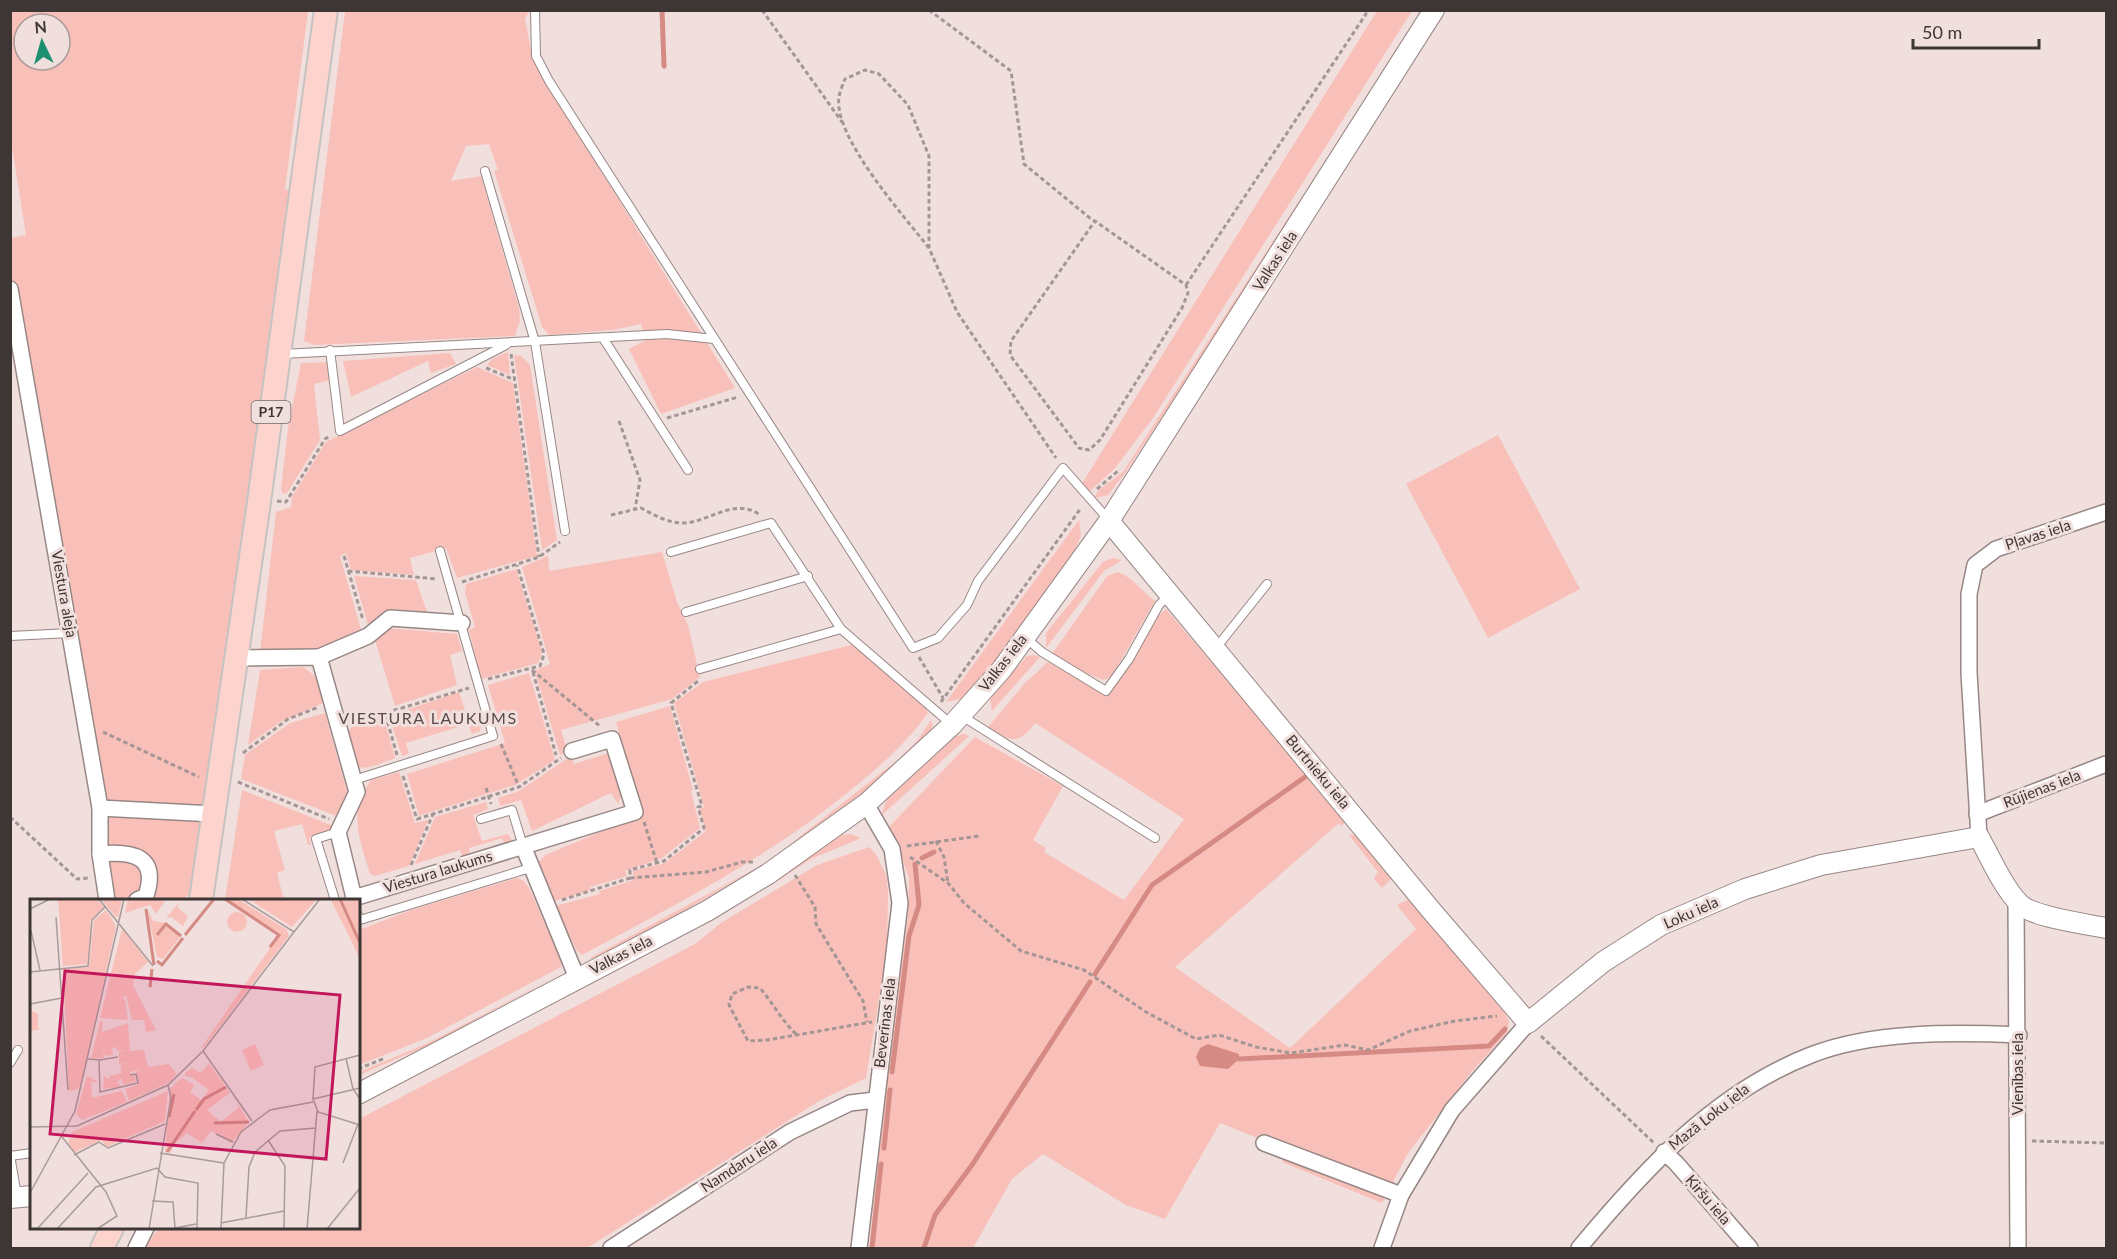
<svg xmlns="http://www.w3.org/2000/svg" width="2117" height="1259" viewBox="0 0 2117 1259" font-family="Lato,sans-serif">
	<rect width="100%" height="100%" fill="#f1dfdd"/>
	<g fill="#f9c0b9" fill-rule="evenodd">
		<path d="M10,11h298l-23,179 15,-1 -97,696 -21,15h-75l-96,-614v-48l15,-3 -15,-94zM24,24h36v36h-36z"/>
		<polygon points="345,11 529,11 525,19 533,61 735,388 661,414 629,349 646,340 641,324 613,330 549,335 542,327 494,171 498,170 489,144 466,146 451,181 481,176 519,308 520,321 515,336 314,345 304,341"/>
		<polygon points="1377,11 1412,11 1153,418 1115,468 1087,494 1081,485"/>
		<polygon points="1423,11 1231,312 1125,473 1108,495 1094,498 1099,490 1123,472"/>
		<polygon points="508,352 510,375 487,365 492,359"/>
		<polygon points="450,353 456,364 431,373 428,361 351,397 343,361"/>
		<polygon points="514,355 521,356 530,365 557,540 542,550"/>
		<polygon points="329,362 331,380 314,384 320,440 287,493 283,494 281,489 288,428 301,363"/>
		<polygon points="477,367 513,383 537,556 457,578 446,548 410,558 414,575 351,570 346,553 340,556 362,633 333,648 260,652 276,512 291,507 292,497 326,442"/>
		<polygon points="1498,435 1580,589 1488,638 1406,484"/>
		<polygon points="1079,520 1081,535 1075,551 1014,640 965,698 946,702"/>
		<polygon points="662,552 677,602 688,625 700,677 672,699 561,730 567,750 560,755 535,671 550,664 522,567 548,556 549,571"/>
		<polygon points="1113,558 1122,560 1104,571 1046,648 1046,633 1103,562"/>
		<polygon points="516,569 541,648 541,656 538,663 481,679 469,630 475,627 465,593 466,584"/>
		<path d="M1118,572c16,6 23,19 37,29l-43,75 -8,4 -19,-7 -33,-19 55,-78z"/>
		<polygon points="354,576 416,580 427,612 393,609 368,625"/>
		<path d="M1166,609l180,212 -4,5 -3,-3 -164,144 115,81 126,-119 -19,-24 12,-6 95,113 5,9 -2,12 -34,37 -65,83 -26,50 -100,-41 6,-12 -68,-27 -55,96 -39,-14 -83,-51 -31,25 -39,69h-104l18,-171 21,-161 1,-39 -14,-36 -9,-11 89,-93 88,49 -30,54 13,8 -2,4 80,48 60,-81 -149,-96c-18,24 -24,18 -47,4l38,-45 22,-20 49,28 11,2 9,-8 37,-65z"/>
		<polygon points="387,628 457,634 462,651 450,655 457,685 395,706 375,640"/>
		<path d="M855,644l67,58 6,11c-23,32 -50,55 -81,80 -81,66 -174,113 -265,162l-5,-4 -22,-45 45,-12 -1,-3 35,-11 -1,-9 32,-8 41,-32 -7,-22 5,-2 -30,-104 29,-21z"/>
		<polygon points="1034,655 1040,657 992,711 990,699 1027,656"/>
		<polygon points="303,667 319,679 325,702 280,722 248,745 260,670"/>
		<polygon points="529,673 555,760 515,785 419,816 407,774 505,743 488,685"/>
		<polygon points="459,692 466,713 478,715 481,726 480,731 472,734 468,724 406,743 409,754 402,756 389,716"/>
		<polygon points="670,706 693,790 691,791 700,828 662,858 625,871 627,876 590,887 590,890 552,902 539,867 539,862 545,855 641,815 616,722"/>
		<polygon points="325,713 349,799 339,817 241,779 245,755 290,723"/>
		<path d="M383,715l12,43c-10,3 -25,12 -36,9 -7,-2 -8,-8 -10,-15 -8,-30 11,-30 34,-37z"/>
		<path d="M931,720c1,2 2,6 1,9 -8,24 -140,116 -167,135l135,-106 17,-17z"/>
		<polygon points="964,734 969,736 881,816 887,799 956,736"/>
		<polygon points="609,753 622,794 618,804 611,793 532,831 521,800 500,806 498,798 519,791 571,756 574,764"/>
		<path d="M399,772l16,51 13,-3 -19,46 -34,10 -5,-2c-10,-34 -23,-62 1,-94z"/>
		<polygon points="242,790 336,827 336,829 309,838 311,845 308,845 302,824 274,831 285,870 277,873 284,900 225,900"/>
		<polygon points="486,802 488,809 473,815 482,841 508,834 515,846 507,849 502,838 469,848 470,858 464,861 460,850 415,864 435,817"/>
		<polygon points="851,834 861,838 811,859 779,880 778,878 842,835"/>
		<polygon points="1349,835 1355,835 1360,839 1391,879 1382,888 1374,879 1378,872"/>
		<polygon points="869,847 876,854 886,875 888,891 887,951 866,1078 819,1101 592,1245 586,1248 144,1248 159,1228 358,1228 359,1119 695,944 721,923 817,865"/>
		<polygon points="758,867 680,913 595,958 590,958"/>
		<polygon points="517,878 524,881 530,890 561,960 561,967 427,1038 359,1065 359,930 411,910"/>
		<polygon points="559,975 429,1045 359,1075 359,1072 428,1043"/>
	</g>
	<polygon fill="#d58b84" points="1208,1044 1239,1054 1239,1059 1228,1069 1200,1066 1196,1057 1200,1048"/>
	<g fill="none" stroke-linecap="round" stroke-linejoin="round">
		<g stroke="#d58b84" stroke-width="5">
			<polyline points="662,10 664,66"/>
			<polyline points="922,858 934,852"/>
			<polyline points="1095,974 1152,885 1305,777"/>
			<polyline points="1239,1059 1489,1046 1505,1029"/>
			<polyline points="892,1072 909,936 919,905 915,864"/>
			<polyline points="884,1148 890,1090"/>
			<polyline points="872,1248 881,1164"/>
			<polyline points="924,1248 935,1215 972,1165 1090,982"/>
		</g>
		<g stroke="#978785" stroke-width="10">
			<g id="lane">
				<polyline points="535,10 536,56 549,81 913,648 938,638 967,605 978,581 1063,468 1108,519"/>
				<polyline points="485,171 535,342 565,531"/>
				<polyline points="603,338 688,470"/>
				<polyline points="330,350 340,431 506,345"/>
				<polyline points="282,354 667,334 714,339"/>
				<polyline points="671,552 771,523 841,629 951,724"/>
				<polyline points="686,612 808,576"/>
				<polyline points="10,636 71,633"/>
				<polyline points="1026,638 1042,652 1106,691 1129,659 1159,605 1168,596"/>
				<polyline points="1216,648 1267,584"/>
				<polyline points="700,669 841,629"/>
				<polyline points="962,716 1155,838"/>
				<polyline points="354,780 493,736 440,551"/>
				<polyline points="481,819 512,810 523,846"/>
				<polyline points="335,900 316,839 338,832"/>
				<polyline points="358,915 360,920 530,868"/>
				<polyline points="10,1063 18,1050"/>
				<polyline points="10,1155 17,1196"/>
				<polyline points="10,1156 32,1153"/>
			</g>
		</g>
		<g stroke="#978785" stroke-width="18">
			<g id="street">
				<polyline points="10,289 100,808 100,854 107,900"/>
				<polyline points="319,657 368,636 390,618 462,623"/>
				<polyline points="237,658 319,657 357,792 338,832 354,898 635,812 612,739 572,751"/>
				<polyline points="100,808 214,814"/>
				<polyline points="1977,814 2106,764"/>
				<polyline points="1979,837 1969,673 1969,594 1975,565 1996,549 2106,512"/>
				<polyline points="523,846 577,978"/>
				<path d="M100,854c33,-3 59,2 46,42l-9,4"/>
				<polyline points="2016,899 2018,1248"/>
				<polyline points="1264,1143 1401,1195"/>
				<polyline points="1664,1152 1676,1163 1750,1248"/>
				<polyline points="136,1248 146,1228"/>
				<polyline points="611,1248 790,1132 850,1103 875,1100"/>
				<polyline points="859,1248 900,903 892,849 866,804"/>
				<polyline points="1382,1248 1401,1195 1452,1110 1528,1023"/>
				<path d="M1579,1248c64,-77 136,-156 232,-193 61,-24 143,-23 208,-20"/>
			</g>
		</g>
		<g stroke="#978785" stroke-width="22">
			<g id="secondary">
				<path d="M1109,521l321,388 98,114 75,-61 58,-37 84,-36 76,-24 158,-28c10,18 29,61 46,71 18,10 60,16 81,20"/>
				<polyline points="358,1094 707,911 768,874 866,804 952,725 1002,669 1109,521 1434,10"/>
				<polyline points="10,1198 32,1196"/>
			</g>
		</g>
		<g stroke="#c5c3c2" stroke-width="26">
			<g id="primary">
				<polyline points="201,900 258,509 326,10"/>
				<polyline points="102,1248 112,1228"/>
			</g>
		</g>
		<g stroke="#a39694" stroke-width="3" stroke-dasharray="4.5 3" stroke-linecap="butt">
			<polyline points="762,10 842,122"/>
			<polyline points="929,10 1011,71 1024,164 1091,219 1095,221 1186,285 1188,293 1182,308 1100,440 1089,450 1079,448 1010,355 1011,341 1095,221"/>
			<path d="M929,248c-25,-32 -96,-111 -90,-151 1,-6 4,-13 6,-18l20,-9 14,4 29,31 21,51v92l28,64 99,146"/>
			<polyline points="1186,285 1366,14 1364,10"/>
			<polyline points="511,354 539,557"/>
			<polyline points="486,368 515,380"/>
			<polyline points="667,418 738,397"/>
			<polyline points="619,421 640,480 635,509"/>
			<polyline points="1097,489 1119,470"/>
			<polyline points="277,501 286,502 325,439 330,436"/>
			<path d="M611,515l30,-7c13,7 25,14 40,15 26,1 53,-27 79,-8"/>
			<polyline points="344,556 363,620"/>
			<polyline points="348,571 437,579"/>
			<polyline points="462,582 539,557 560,542"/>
			<polyline points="919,657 943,698"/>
			<polyline points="532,670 601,727"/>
			<polyline points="533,672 556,755"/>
			<polyline points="488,679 540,666 544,654 517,565"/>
			<polyline points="941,702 1081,508"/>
			<polyline points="103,732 199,777"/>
			<polyline points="501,744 519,787"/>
			<polyline points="243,753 288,719 319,707"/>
			<polyline points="397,755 385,713 469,688"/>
			<polyline points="403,776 417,819 519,787 561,758"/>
			<polyline points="238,782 329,819"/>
			<polyline points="486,788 491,804"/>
			<polyline points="10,817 77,879 88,878"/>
			<polyline points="644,822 657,863"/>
			<polyline points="936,841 944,857 948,883"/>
			<polyline points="907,846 979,836"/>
			<polyline points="910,857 948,883 964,903 1021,951 1084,970 1146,1012 1196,1039 1219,1035 1256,1047 1291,1053 1345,1045 1368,1050 1410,1031 1455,1021 1497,1016"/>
			<polyline points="411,865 433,814"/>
			<polyline points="795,875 815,907 816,924 863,1001 867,1022"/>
			<polyline points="630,878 706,872 742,862 753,862"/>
			<polyline points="562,900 630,878 630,870 664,861 704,828 698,807 702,806 671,703 698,681"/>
			<path d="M796,1034c-14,-13 -23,-31 -36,-46l-12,-1 -16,7 -3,11 19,36 19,-1 105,-18"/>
			<polyline points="1541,1036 1654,1143"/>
			<polyline points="358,1069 385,1058"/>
			<polyline points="2032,1141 2106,1143"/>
		</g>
		<use href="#lane" stroke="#fff" stroke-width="8"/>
		<use href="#street" stroke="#fff" stroke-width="15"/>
		<use href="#secondary" stroke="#fff" stroke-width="20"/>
		<use href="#primary" stroke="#fdd3ce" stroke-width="22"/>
	</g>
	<g text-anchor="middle" stroke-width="6" stroke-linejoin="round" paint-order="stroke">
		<rect fill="#f1dfdd" stroke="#736967" stroke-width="1.5" x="251.5" y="401" width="39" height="22" rx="4.5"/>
		<g font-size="14" font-weight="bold" fill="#3d3635">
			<text x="271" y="417">P17</text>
		</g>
		<g font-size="15" fill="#3d3635" stroke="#f1dfdd">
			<text transform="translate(1275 261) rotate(-57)" y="5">Valkas iela</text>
			<text transform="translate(2038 535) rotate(-18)" y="5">Pļavas iela</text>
			<text transform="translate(64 594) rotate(80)" y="5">Viestura aleja</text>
			<text transform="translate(1003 663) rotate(-52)" y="5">Valkas iela</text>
			<text transform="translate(1318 772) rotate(50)" y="5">Burtnieku iela</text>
			<text transform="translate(2042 789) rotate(-21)" y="5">Rūjienas iela</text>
			<text transform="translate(438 872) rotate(-17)" y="5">Viestura laukums</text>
			<text transform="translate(1691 913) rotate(-24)" y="5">Loku iela</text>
			<text transform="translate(621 955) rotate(-27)" y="5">Valkas iela</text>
			<text transform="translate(885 1023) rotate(-83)" y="5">Beverīnas iela</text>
			<text transform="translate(2018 1074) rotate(-90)" y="5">Vienības iela</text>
			<text transform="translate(1709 1117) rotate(-38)" y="5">Mazā Loku iela</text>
			<text transform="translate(739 1165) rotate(-33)" y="5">Namdaru iela</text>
			<text transform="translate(1708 1200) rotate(49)" y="5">Ķiršu iela</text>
		</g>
		<g font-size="16" letter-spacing="1.5" fill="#594a49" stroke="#f1dfdd">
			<text x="428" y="724">VIESTURA LAUKUMS</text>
		</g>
	</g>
	<g transform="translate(30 899)">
		<rect width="330" height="330" fill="#f1dfdd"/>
		<path d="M28,0h39l7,8 -14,14 2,16 -5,27 -24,2zM71,0h21l-4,18 -3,-1zM98,0h27l10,2 -9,13 -6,-9 -25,8zM195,0h13l49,31 2,6 -68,89 -17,22 -3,1 78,-113zM218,0l7,3 -2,-3h64l-25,28zM300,0h30v60l-14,-29zM151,1l-4,7 11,9 -5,10 -12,-9 -5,1zM117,9l6,13 13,2 -5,9 7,-8 13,12 -18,23 -6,-2zM76,11l10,16 -35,162 -12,3 -6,-123 26,-1 5,-47zM197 23a10 10 0 1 1 20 0a10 10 0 1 1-20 0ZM92,30l26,33 -13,12 -2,11 23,45 -10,2 -2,-12h-12l-6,-25 -4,4h3l3,21 -28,-2zM0,111l8,4v14l4,1 -12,2zM70,122h3l-1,11 26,-9 2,28 14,-1 4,17 21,-3 8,10 -7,8 -41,19 -4,-12 14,-5 -3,-12 6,-2 -13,2 6,4 1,6 -12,3 -3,-6 -4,3 5,5 -19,2 1,-13 5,3v-3l13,-3 -2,-8 8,-2 -9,1v-12l7,-2 -9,1 -1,-4 -4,1 1,7 -8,1 -2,-7 1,9 -13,1zM225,145l9,21 -13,6 -9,-21zM179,164l21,30 -23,17 14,12 17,-14v-4l11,18 -18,21 -20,-12 -9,12 -15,-10 -14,12 -2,8 -6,-1 5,-63 7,-7 -7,4 13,-8 11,7 -4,7 11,8 8,-10 -18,-13 -6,-1v-3l7,-5 9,5zM57,177l12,6h-8l1,16 30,-7 5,11 -45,18 -6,-6zM138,192l-3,30 -59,26 -4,-7 -27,12 -7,-8 4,-12z" fill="#f9c0b9"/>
		<path fill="none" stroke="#d58b84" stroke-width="3" d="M195,0l54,36 -9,12M310,0l20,44M116,10l8,56M127,36l9,-11 15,12M155,36l29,-36M127,62l5,4 21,-27M120,88l2,-18M166,211l8,-11 22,-12M139,218l5,-23M184,224l35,-1M137,253l28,-41"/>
		<path fill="none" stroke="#a99b9a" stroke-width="1.5" d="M69,0l54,67M212,0l52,33 26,-33M0,10l20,-10M26,18l12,173M1,32l9,39M0,73l58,-6 4,-46 13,-13M0,105l32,-6M173,152l49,70M330,156l-45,12 -2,32 5,13 42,13M316,159l7,31 7,10M58,160l11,1 1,32 38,-9 -2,-9 -6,1M69,161l19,-3M283,200l47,-11M0,228l47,-1 91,-41 35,-34 91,-119M186,235l17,8M32,238l44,55 11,24 -20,13M238,241l17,26 -1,63M130,254l64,10M44,256l25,-13 9,6 57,-24M313,264l15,-39M0,294l45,-82 49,-212M122,302l21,1 2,26 21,-4M216,318l3,-50 6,-15 25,-21 36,-3M191,324l63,-12M7,330l51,-56M27,330l39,-42 61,-19 8,9 33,6 -1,46M119,330l22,-131 -3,-13M191,330l3,-66 17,-31 29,-22 43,-8M277,330l10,-118M297,330l33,-41"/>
		<path fill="#c2185b" fill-opacity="0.15" stroke="#c2185b" stroke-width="3" d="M35,72l275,24 -14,164 -276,-25z"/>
		<rect width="330" height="330" fill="none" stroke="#3d3635" stroke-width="3"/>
	</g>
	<rect width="2117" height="1259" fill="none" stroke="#3d3635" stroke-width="24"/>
	<g transform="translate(42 42) rotate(355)"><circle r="28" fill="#f1dfdd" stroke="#a99b9a" stroke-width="1.5"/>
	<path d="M0-4.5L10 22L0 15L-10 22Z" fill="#1e9072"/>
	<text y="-9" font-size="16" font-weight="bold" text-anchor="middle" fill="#3d3635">N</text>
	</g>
	<path d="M1913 39v9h126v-9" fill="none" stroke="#3d3635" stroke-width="3"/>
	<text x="1922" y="39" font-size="18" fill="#3d3635" stroke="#f1dfdd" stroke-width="4.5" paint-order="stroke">50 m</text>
</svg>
